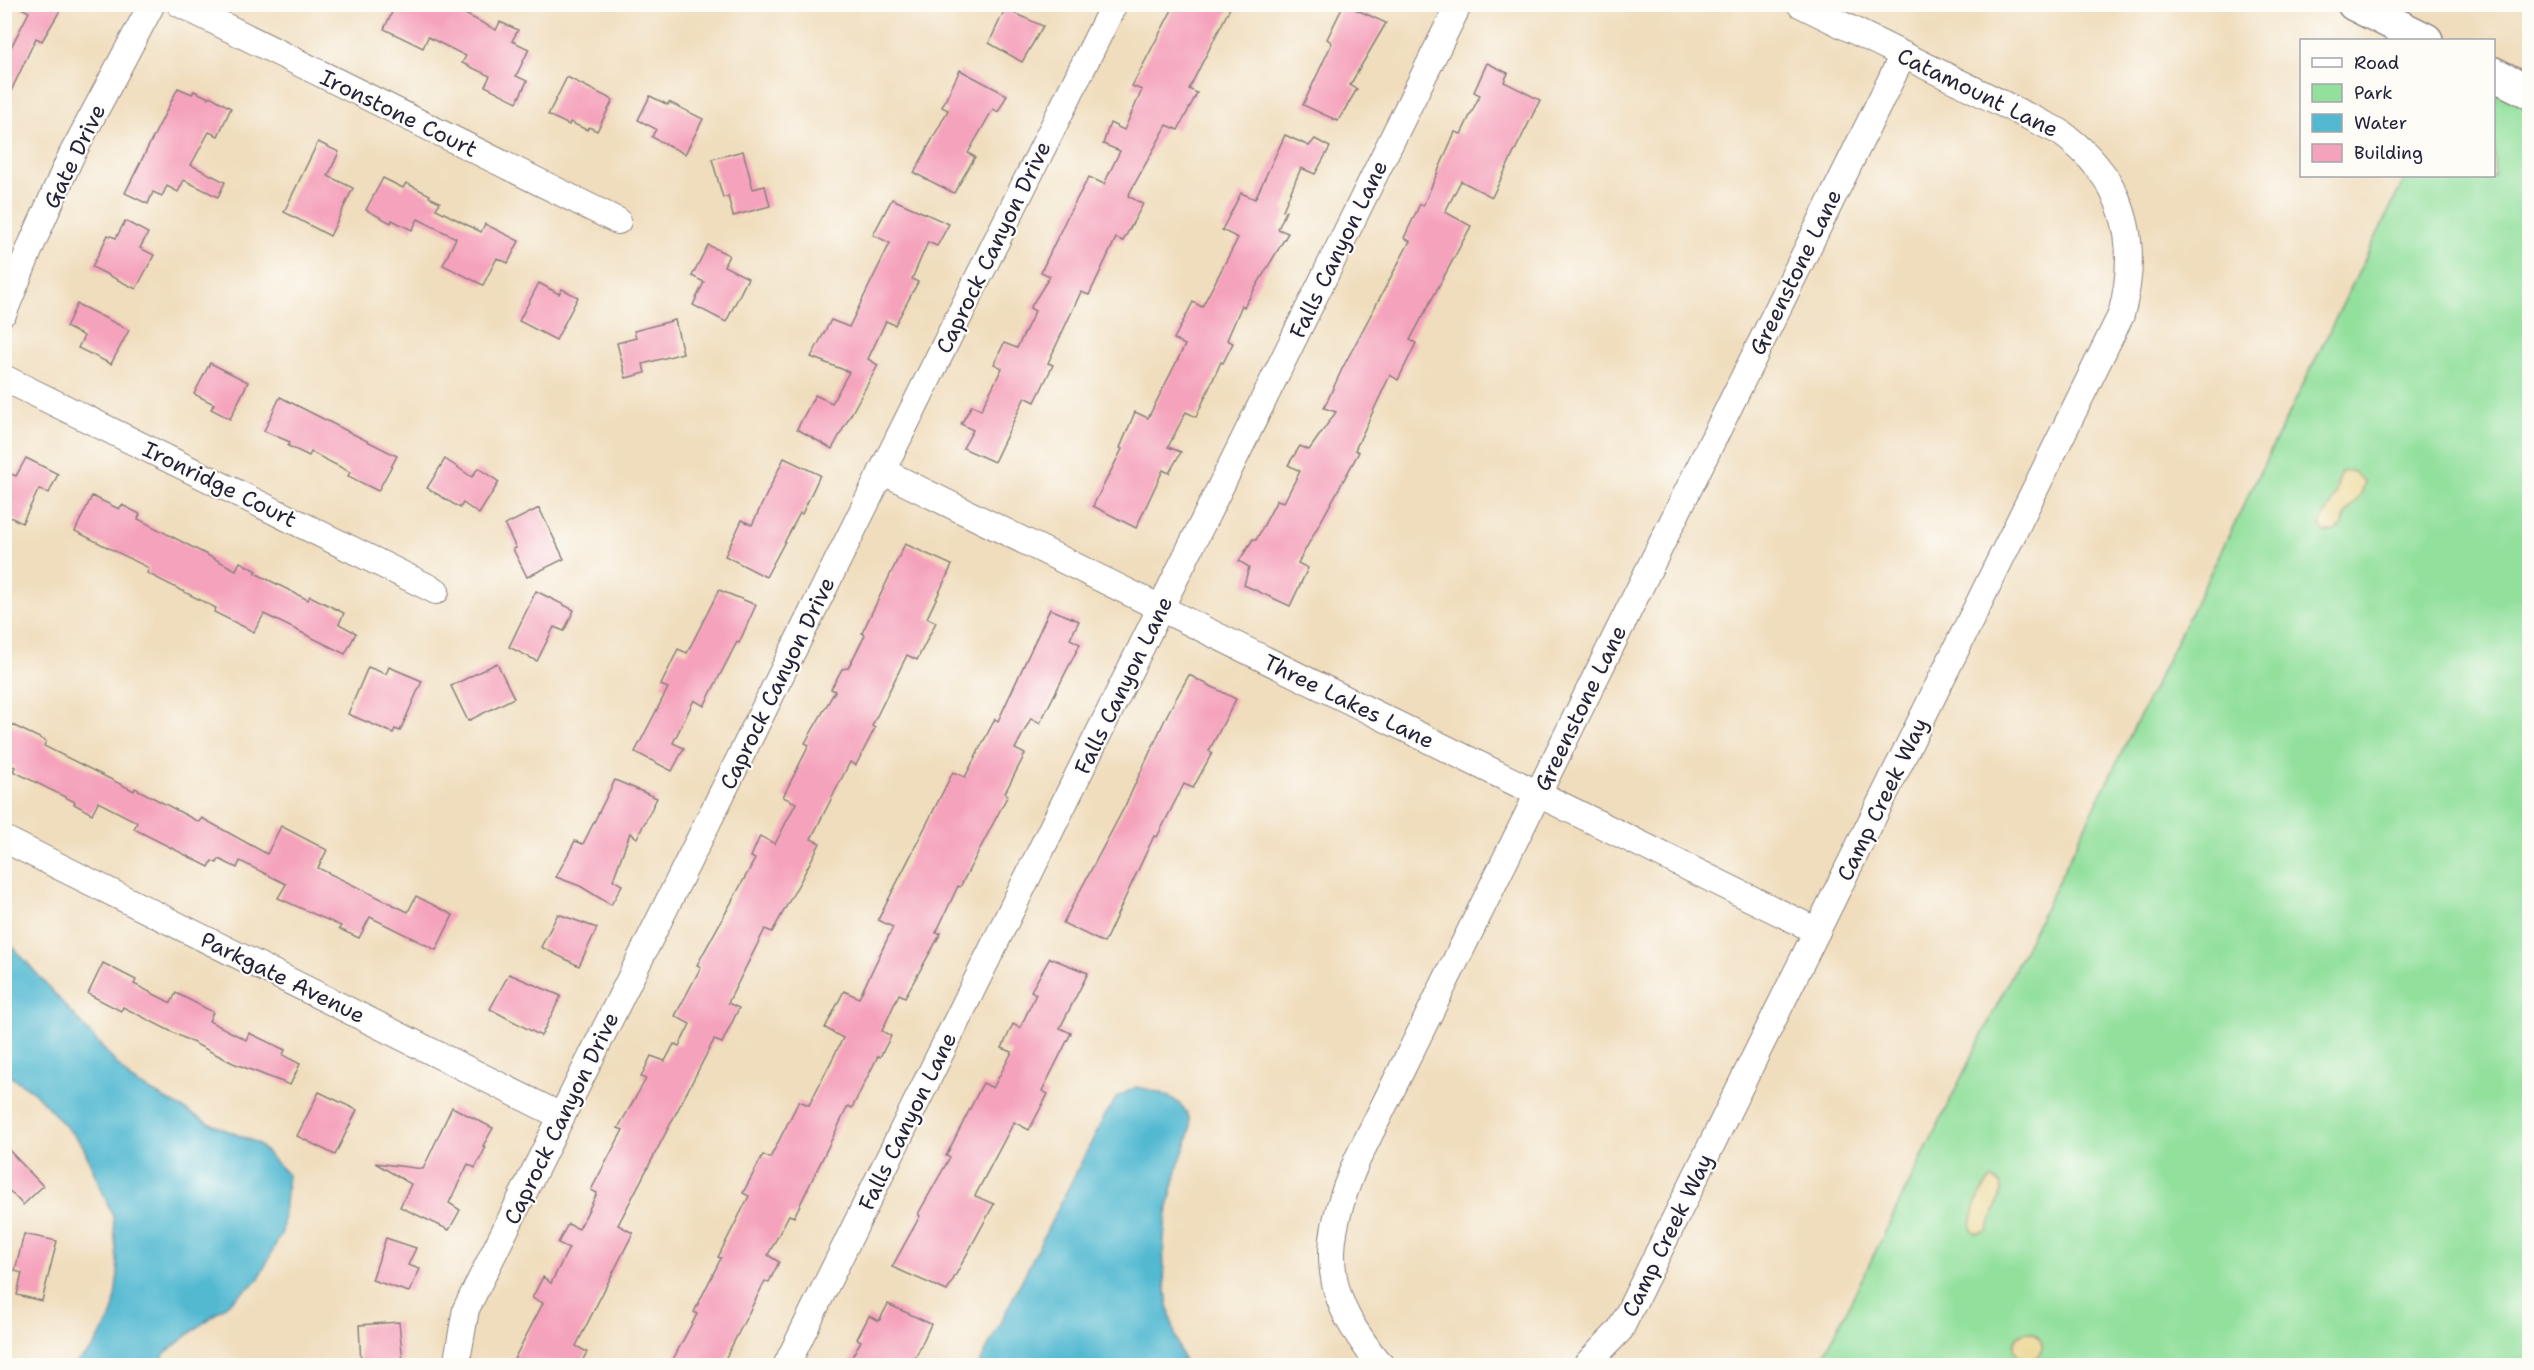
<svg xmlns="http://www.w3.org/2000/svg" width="2534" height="1370" viewBox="0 0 2534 1370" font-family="'Shantell Sans',sans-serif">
	<rect width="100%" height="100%" fill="#fdfcf7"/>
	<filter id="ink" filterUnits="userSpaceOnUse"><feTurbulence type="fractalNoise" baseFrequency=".0167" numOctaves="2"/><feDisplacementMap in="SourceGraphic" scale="12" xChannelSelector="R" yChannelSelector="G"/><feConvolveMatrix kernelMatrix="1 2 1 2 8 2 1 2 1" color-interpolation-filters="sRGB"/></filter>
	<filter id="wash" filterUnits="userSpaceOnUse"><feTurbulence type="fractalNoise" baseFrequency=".008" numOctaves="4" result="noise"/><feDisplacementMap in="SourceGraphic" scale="24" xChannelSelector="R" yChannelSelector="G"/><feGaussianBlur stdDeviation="1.35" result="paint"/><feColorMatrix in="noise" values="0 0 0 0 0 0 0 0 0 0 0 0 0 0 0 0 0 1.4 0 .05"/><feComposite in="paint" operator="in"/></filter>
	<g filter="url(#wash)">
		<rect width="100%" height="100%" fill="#f0ddbd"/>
		<polygon fill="#93e09d" stroke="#5a816c" stroke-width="1.5" points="2494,74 2529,91 2529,1365 1819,1366 2406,176 2494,176"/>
		<g fill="#eeda9e" stroke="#887e6c" stroke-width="1.5">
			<path d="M2353,471l12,11c-2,5 -3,12 -6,15 -8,10 -14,14 -16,28l-8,6 -10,2 -5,-6c2,-13 12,-19 15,-31 2,-10 2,-15 7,-24z"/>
			<path d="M1992,1179l9,5 1,7 -15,40 -10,3 -5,-3c-3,-13 9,-45 20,-52z"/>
			<circle cx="2028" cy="1346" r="14"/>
		</g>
		<g fill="#53b9d1" stroke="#3a6e86" stroke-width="1.5">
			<polygon points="4,945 14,948 131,1080 209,1123 257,1143 288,1175 282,1232 258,1280 164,1354 160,1365 74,1365 93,1348 113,1314 118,1273 113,1217 82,1144 33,1091 5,1073"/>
			<path d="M1136,1087c19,3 46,10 53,31 5,14 -8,36 -11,49 -6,23 -13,49 -14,72 -3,44 6,86 21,126h-206l125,-248 13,-20z"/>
		</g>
		<g id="blocks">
			<g fill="#f5a3bc">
				<polygon points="14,4 64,4 42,41 36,38 4,106 4,61 29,12"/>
				<polygon points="396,4 446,4 496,30 500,22 518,30 512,41 529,49 516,76 527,81 517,102 485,86 490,76 462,63 466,56 428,37 423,48 384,29"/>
				<polygon points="1175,4 1232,4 1189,89 1197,93 1178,130 1167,125 1128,196 1143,204 1123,241 1116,238 1089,295 1081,292 1048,363 1053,365 1035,402 1025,397 994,462 963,448 973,430 961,424 972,405 981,410 1002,368 994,364 1004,343 1017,348 1035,311 1030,308 1050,276 1041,272 1068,215 1089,177 1104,184 1120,151 1103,144 1110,123 1124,130 1142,90 1132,86"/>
				<polygon points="1344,4 1386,23 1350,85 1357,89 1338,121 1303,105 1332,43 1327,39"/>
				<polygon points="1005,9 1043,26 1022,62 989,43"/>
				<polygon points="1487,63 1508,73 1504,82 1540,100 1492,197 1461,181 1445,212 1471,226 1410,340 1416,343 1398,380 1390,375 1355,450 1359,452 1298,563 1308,568 1290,606 1244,585 1249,567 1239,561 1253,539 1256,540 1277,500 1284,502 1300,471 1288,465 1300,446 1309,450 1336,412 1324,408 1342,369 1410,241 1404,238 1420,204 1423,206 1455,132 1461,134 1480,95 1474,92"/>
				<polygon points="960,70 1007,95 998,112 993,109 968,153 975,157 954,193 914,173 948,110 942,107"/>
				<polygon points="567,77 613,100 597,131 589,127 587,130 570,122 569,125 548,115"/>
				<polygon points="178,88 192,94 194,91 209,98 210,96 231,108 218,136 209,132 191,165 225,182 218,197 184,180 178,192 167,186 162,196 153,192 148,204 125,193"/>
				<polygon points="650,96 668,105 669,102 703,119 685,154 652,137 656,129 638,120"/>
				<polygon points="1285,135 1309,146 1315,139 1330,147 1315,174 1301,168 1283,210 1286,211 1278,229 1288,233 1244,307 1242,305 1227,340 1233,343 1223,363 1221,362 1196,417 1186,412 1168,447 1181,452 1169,473 1163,470 1136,528 1093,506 1122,449 1120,448 1135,412 1148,418 1185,345 1174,339 1193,302 1202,307 1238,238 1222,230 1241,193 1255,199"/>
				<polygon points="318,142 339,152 328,176 353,188 330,236 284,212"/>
				<polygon points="743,151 753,189 765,186 770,206 733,216 728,196 723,198 712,159"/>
				<polygon points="383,178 403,188 406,183 430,195 429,197 440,202 436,209 481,232 485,224 519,241 508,263 497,258 483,285 443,265 456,238 418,219 412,230 392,220 391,223 366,210"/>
				<polygon points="892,199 949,224 937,246 928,242 912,279 918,282 895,325 886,321 868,359 878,365 832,449 797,429 815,395 832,403 849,372 811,357 831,320 849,327 890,243 873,235"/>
				<polygon points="125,221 148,233 140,248 154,255 136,289 92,267 108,235 116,238"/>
				<polygon points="708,245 729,255 724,266 748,278 726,322 693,305 704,282 692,276"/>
				<polygon points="539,283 559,294 562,289 578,297 556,340 519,321"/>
				<polygon points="77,304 129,330 111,364 78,348 84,336 66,327"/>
				<polygon points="675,320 683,353 643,364 645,373 626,378 617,343 636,338 634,331"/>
				<polygon points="210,363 248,382 230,419 211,409 214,404 194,394"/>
				<polygon points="280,397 397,456 378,491 348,476 350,472 311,452 309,456 288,446 290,442 264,431"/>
				<polygon points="26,458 58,474 49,493 39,489 22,523 4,514 4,486 11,474 16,476"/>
				<polygon points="784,458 820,475 802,514 800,513 766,577 725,556 742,520 752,525"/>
				<polygon points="445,459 472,477 478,468 499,482 479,514 463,503 460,508 427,488"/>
				<polygon points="92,496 119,509 122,505 140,514 138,519 236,570 240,562 257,571 255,573 308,600 310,596 344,613 339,624 356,633 345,654 264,614 254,632 214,612 216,608 147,573 149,568 75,531"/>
				<polygon points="539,508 564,559 527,577 513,549 516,548 505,525"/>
				<polygon points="905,544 952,565 927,618 936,622 917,660 907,655 872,726 875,728 856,765 850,762 811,839 820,843 801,880 772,932 765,929 728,1003 739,1008 722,1043 714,1040 618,1225 633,1233 576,1346 587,1352 580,1365 511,1365 543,1303 532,1298 543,1277 551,1283 569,1248 558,1243 568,1224 579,1229 597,1193 591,1190 623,1130 618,1128 646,1079 641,1077 651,1056 665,1061 674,1044 679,1046 690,1024 675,1016 701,967 697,965 755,859 751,857 760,836 775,844 796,803 783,797 809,745 805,743 835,691 831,689 842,669 848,668 865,635 862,633"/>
				<polygon points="719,590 756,605 739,643 737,642 704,706 694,700 673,743 684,748 672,771 635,752 668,688 661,685 678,649 687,653"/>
				<polygon points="536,591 574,610 564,631 554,627 537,661 509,647"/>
				<polygon points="1050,609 1079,621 1070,639 1080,644 1040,723 1031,718 1015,749 1025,754 1005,793 1008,795 960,887 958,886 936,933 941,933 905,997 899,994 882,1031 891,1036 880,1057 878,1056 852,1108 848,1106 794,1217 789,1215 768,1255 779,1262 769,1282 765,1281 722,1365 670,1365 697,1314 694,1312 721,1258 718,1257 749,1196 743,1193 763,1155 770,1158 799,1101 809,1105 843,1038 825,1028 844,991 859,998 893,927 878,920 953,772 965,777 995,719 998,721"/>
				<polygon points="497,663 514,698 468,721 451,686"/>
				<polygon points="368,667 386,674 389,667 422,681 400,731 395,729 393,733 348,714"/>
				<polygon points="1189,675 1236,699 1209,751 1212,753 1193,788 1184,784 1157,837 1154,836 1104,943 1063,923 1125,806 1168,713"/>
				<polygon points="4,721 46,741 44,746 134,791 135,788 199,822 202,818 267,854 281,826 327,850 318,868 408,912 416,896 453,915 436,950 370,917 359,938 339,929 341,926 278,898 286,884 240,861 237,868 219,859 217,863 212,861 209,867 134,829 137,822 98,802 92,814 74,804 75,802 13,771 15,767 4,762"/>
				<polygon points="615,780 657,798 637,838 630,833 613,880 622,885 611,905 580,886 556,877 575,841 583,844"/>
				<polygon points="558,914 597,928 579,966 541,947"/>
				<polygon points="1050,958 1088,973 1060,1028 1071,1033 1042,1091 1048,1094 1029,1130 1014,1122 975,1196 994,1204 947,1291 892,1267 920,1216 918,1214 950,1157 946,1156 983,1083 993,1088 1012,1052 1002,1048 1013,1024 1020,1028 1036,994 1031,991"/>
				<polygon points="103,963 136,980 134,984 171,1003 176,993 213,1012 209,1021 246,1040 249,1033 285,1050 283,1055 300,1064 290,1085 233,1063 123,1007 121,1011 88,994"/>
				<polygon points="509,974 561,996 541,1036 490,1009"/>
				<polygon points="319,1092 357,1110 335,1155 297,1136"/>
				<polygon points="452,1107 493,1128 483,1146 486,1147 475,1168 468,1164 449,1203 460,1210 449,1230 400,1207 411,1184 375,1163 423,1169"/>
				<polygon points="4,1145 43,1186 23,1205 4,1185"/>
				<polygon points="24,1234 57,1241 42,1301 17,1295 22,1273 15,1271"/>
				<polygon points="386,1238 416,1248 408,1265 420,1269 409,1292 372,1280"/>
				<polygon points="888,1304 931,1324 912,1365 847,1365 861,1341 857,1339 869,1316 879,1321"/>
				<polygon points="399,1322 403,1362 361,1365 359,1325"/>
			</g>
		</g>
	</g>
	<g filter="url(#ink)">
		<use href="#blocks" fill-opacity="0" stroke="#89807c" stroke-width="1.5"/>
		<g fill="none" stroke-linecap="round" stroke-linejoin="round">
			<g stroke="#89807c" stroke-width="28">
				<g id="minor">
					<polyline points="180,4 618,221"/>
					<polyline points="4,312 33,241 71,156 152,4"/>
					<polyline points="4,378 436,591"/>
					<polyline points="882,471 1817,931"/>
					<polyline points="4,839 561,1116"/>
					<polyline points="456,1366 466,1309 1114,4"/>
					<polyline points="786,1366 1459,4"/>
					<path d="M1382,1366c-9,-8 -16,-20 -23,-30 -42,-60 -29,-113 -2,-176l546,-1105"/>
					<path d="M1585,1366l35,-36 501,-1015c20,-75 3,-137 -61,-183l-260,-128"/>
				</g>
			</g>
			<g stroke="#89807c" stroke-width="36">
				<g id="major">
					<polyline points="2354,4 2426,40"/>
					<polyline points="2494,74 2530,92"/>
				</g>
			</g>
			<use href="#minor" stroke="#fff" stroke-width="26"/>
			<use href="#major" stroke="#fff" stroke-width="33"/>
		</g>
	</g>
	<g text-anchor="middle" stroke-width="4.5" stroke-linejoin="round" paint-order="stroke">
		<g font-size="22" fill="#22223b" stroke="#fdfcf7">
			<text transform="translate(1978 92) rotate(26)" y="8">Catamount Lane</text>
			<text transform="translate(399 113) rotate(26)" y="8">Ironstone Court</text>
			<text transform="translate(74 156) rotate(-64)" y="8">Gate Drive</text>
			<text transform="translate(993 247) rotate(-64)" y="8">Caprock Canyon Drive</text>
			<text transform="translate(1338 249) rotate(-64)" y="8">Falls Canyon Lane</text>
			<text transform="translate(1795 272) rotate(-64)" y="8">Greenstone Lane</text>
			<text transform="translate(220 484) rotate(26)" y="8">Ironridge Court</text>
			<text transform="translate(777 683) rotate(-64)" y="8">Caprock Canyon Drive</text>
			<text transform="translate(1123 685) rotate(-64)" y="8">Falls Canyon Lane</text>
			<text transform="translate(1349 701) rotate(26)" y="8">Three Lakes Lane</text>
			<text transform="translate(1580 708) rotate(-64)" y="8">Greenstone Lane</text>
			<text transform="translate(1882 799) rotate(-64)" y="8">Camp Creek Way</text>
			<text transform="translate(283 977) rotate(26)" y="8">Parkgate Avenue</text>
			<text transform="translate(561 1118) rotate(-64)" y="8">Caprock Canyon Drive</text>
			<text transform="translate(907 1121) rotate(-64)" y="8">Falls Canyon Lane</text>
			<text transform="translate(1667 1235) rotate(-64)" y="8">Camp Creek Way</text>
		</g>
	</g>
	<rect width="2534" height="1370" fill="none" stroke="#fdfcf7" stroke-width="24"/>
	<rect x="2300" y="39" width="195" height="138" fill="#fdfcf7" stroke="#a5a5ac" stroke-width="1.5"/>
	<rect x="2312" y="58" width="30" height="9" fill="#ffffff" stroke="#a5a5ac" stroke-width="1.5"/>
	<text x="2354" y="69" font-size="18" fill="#22223b">Road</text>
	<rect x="2312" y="84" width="30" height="18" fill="#93e09d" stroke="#a5a5ac" stroke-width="1.5"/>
	<text x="2354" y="99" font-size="18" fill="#22223b">Park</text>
	<rect x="2312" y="114" width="30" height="18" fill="#53b9d1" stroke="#a5a5ac" stroke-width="1.5"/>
	<text x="2354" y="129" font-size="18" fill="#22223b">Water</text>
	<rect x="2312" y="144" width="30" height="18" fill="#f5a3bc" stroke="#a5a5ac" stroke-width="1.5"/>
	<text x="2354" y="159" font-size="18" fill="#22223b">Building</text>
</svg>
